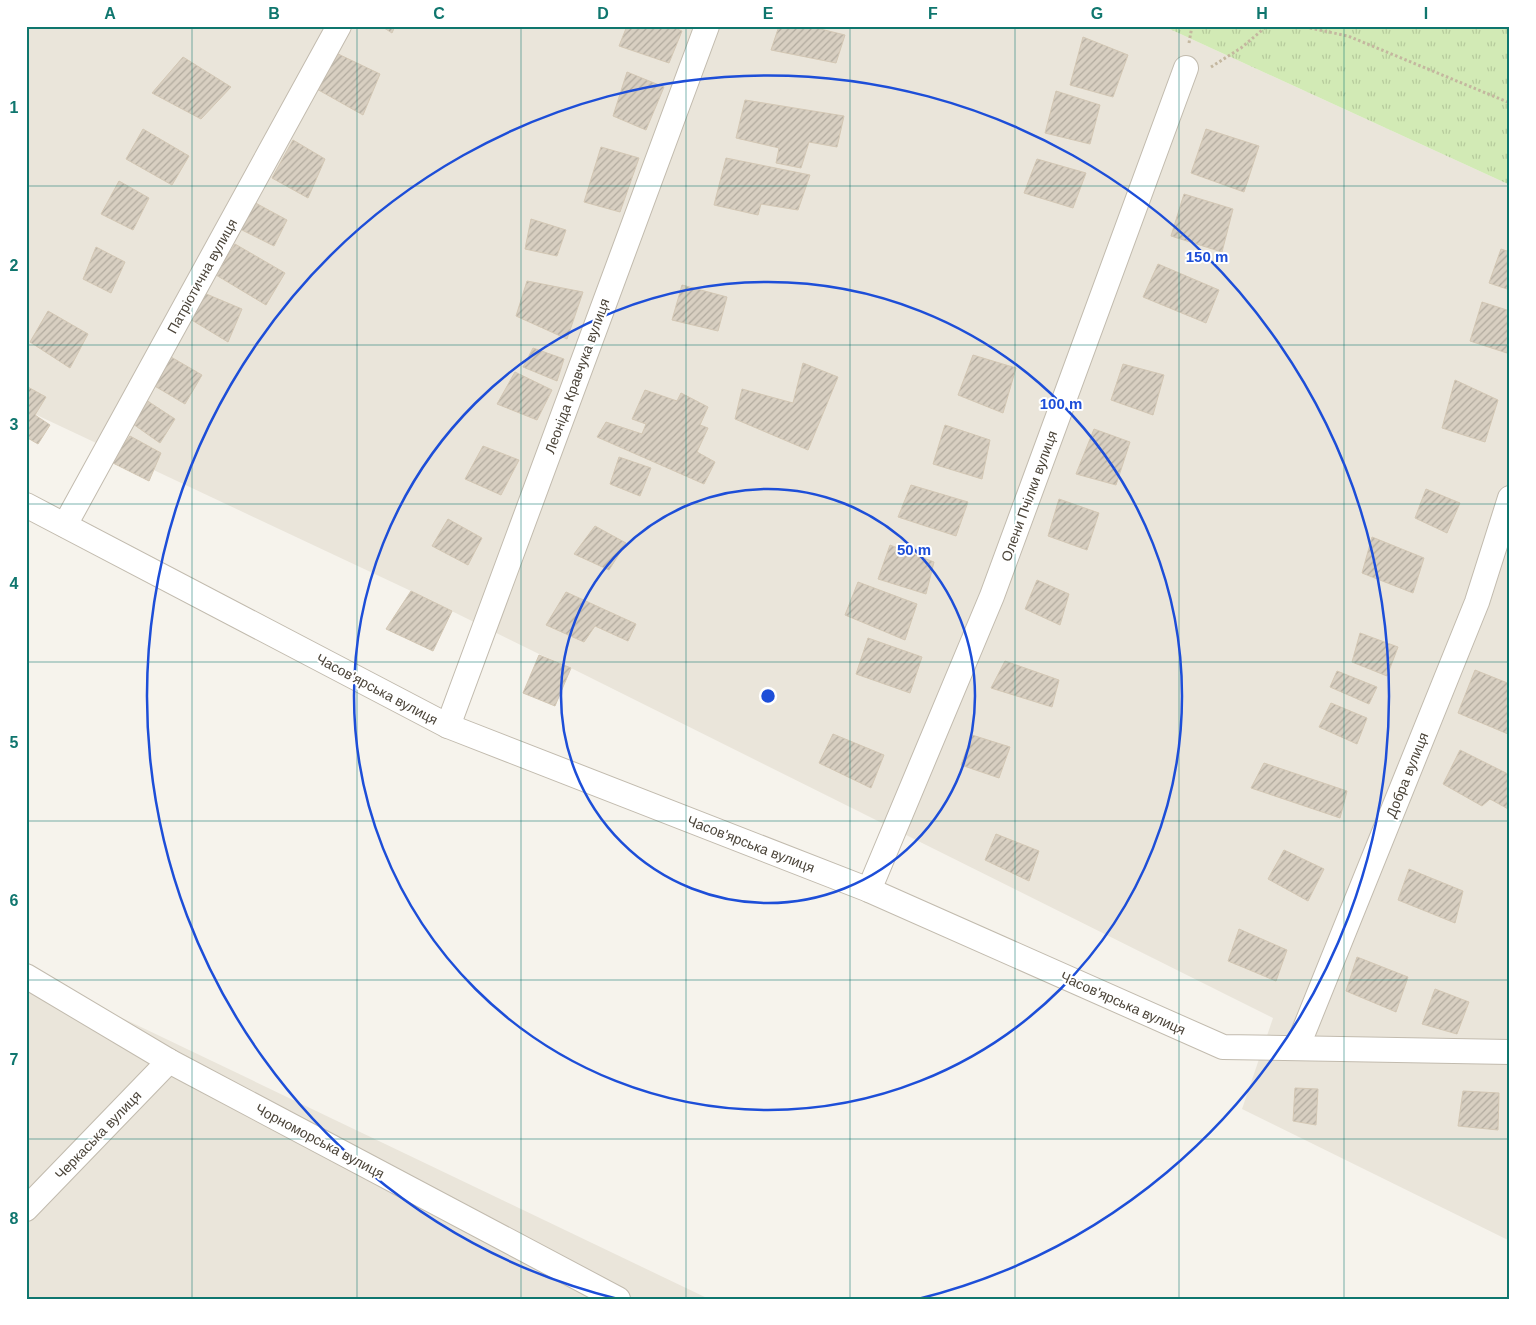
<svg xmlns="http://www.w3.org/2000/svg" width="1536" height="1325" viewBox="0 0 1536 1325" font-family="Arial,sans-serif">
	<defs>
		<pattern id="grass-tufts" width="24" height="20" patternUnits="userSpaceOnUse" patternTransform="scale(1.25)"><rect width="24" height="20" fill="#d2eab5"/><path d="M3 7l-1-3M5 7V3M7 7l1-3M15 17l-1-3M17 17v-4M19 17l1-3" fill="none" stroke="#b6ca9c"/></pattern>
		<pattern id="building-hatch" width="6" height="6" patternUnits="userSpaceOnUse" patternTransform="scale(1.25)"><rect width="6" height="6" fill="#d8cfc1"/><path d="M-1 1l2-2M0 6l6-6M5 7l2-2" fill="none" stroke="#b1aa9e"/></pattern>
	</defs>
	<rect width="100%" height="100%" fill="#f6f3ec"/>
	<g fill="#eae5da">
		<polygon points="26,26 1163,26 1510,185 1510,1241 1242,1109 1273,1018 571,668 539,654 411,591 26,410"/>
		<polygon points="26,972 709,1299 26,1299"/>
	</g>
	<polygon fill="url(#grass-tufts)" points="1163,26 1510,26 1510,185"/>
	<g fill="url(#building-hatch)" stroke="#d3c7b4">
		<polygon points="381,26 395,26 392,33"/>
		<polygon points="627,26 670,26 682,31 669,63 619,46"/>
		<polygon points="779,26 808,26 845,35 836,63 771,50"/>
		<polygon points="1083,37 1128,55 1113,97 1070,85"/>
		<polygon points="336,53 380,74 363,115 315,88"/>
		<polygon points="183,57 231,87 201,119 152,93"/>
		<polygon points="627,72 664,87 646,130 613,116"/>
		<polygon points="1056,91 1100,105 1090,144 1045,133"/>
		<polygon points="745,100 844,116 837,147 809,142 801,168 776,163 779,148 736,138"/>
		<polygon points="143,129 189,156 172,185 126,159"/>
		<polygon points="1206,129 1259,146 1244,192 1191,173"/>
		<polygon points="293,140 325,159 308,198 272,178"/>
		<polygon points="601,147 639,158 620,212 584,202"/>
		<polygon points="726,158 810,175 798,210 761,204 758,215 714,205"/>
		<polygon points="1037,159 1086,173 1073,208 1024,193"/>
		<polygon points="119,181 149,198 133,230 101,214"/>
		<polygon points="1184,194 1233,209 1222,252 1171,236"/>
		<polygon points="250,200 287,220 274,246 234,226"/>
		<polygon points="531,219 566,230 557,256 525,249"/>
		<polygon points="235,244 285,273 266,305 216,275"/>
		<polygon points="96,247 125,262 111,293 83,279"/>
		<polygon points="1501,249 1510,252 1510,290 1489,283"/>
		<polygon points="1158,264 1219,290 1206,323 1143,297"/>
		<polygon points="527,281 583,292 567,339 516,316"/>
		<polygon points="682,285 727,297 718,331 672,320"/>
		<polygon points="204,293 242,309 228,342 190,319"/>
		<polygon points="1482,302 1510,311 1510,354 1470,341"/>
		<polygon points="48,311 88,334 70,368 30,342"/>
		<polygon points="533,348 564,359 557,381 523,367"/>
		<polygon points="973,355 1016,368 1003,413 958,395"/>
		<polygon points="171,357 202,375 185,404 153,385"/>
		<polygon points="803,363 838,377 808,450 735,419 742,389 793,403"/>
		<polygon points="1123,364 1164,375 1153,415 1111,400"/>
		<polygon points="515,372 552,390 537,420 497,404"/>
		<polygon points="1455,380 1498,400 1485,442 1442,428"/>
		<polygon points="26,386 46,397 35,415 50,425 38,444 26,437"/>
		<polygon points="645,390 677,401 681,393 708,407 700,425 708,428 697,452 715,462 704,484 597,437 606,422 642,434 646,424 632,419"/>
		<polygon points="146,400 175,419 160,443 133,424"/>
		<polygon points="945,425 990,440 982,479 933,464"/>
		<polygon points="1094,429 1130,442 1116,485 1076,474"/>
		<polygon points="130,436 161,453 149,481 111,462"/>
		<polygon points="483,446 519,460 501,495 465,479"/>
		<polygon points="619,457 651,468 640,496 610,484"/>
		<polygon points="911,485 968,502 956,536 898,517"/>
		<polygon points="1426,489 1460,503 1447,533 1415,518"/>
		<polygon points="1059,499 1099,513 1087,550 1048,536"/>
		<polygon points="448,519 482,538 468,565 432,546"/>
		<polygon points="595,526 626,543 609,570 574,554"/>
		<polygon points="1372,537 1424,558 1413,593 1362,573"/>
		<polygon points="890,545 934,562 926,594 878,579"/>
		<polygon points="1037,580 1069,594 1060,625 1025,609"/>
		<polygon points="858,582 917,604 905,640 845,615"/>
		<polygon points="411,591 452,611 433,651 386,629"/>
		<polygon points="566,592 636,624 628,641 595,626 584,642 546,625"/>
		<polygon points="1360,633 1398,647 1387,676 1352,662"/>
		<polygon points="868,638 922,657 910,693 856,674"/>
		<polygon points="539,655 571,668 555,706 523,693"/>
		<polygon points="1005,661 1059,680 1052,707 991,688"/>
		<polygon points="1475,670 1510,684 1510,730 1508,734 1458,713"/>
		<polygon points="1337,671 1377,687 1369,704 1330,687"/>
		<polygon points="1331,703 1367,718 1357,744 1319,727"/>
		<polygon points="833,734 884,755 871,788 819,763"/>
		<polygon points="972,735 1010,747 999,778 961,765"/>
		<polygon points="1460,750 1510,775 1510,810 1490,799 1482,806 1443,784"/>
		<polygon points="1264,763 1347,791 1340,818 1251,788"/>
		<polygon points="996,834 1039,851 1029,881 985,860"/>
		<polygon points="1284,850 1324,869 1308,901 1268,879"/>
		<polygon points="1409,869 1463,891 1455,923 1398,900"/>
		<polygon points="1239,929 1287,950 1276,981 1228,961"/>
		<polygon points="1357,957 1408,977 1396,1012 1346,991"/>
		<polygon points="1435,989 1469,1002 1457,1034 1422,1024"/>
		<polygon points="1295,1088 1318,1089 1316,1125 1293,1121"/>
		<polygon points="1463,1091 1499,1093 1498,1130 1458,1126"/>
	</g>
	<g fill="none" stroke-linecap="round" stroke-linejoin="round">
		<g stroke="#c2bbae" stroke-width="26">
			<g id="street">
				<polyline points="26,505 448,726 869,890 1223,1047 1510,1052"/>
				<polyline points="65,525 339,26"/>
				<polyline points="448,726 707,26"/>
				<polyline points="869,890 992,596 1186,68"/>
				<polyline points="26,976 169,1061 618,1299"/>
				<polyline points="1297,1048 1477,602 1510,498"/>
				<polyline points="26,1209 169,1061"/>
			</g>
		</g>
		<g stroke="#c4b79f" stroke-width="3" stroke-dasharray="2.5 2.5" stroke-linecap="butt">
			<polyline points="1300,26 1348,36 1510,103"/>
			<polyline points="1189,43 1192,26"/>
			<polyline points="1211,67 1241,48 1267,26"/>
		</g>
		<use href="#street" stroke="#fff" stroke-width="24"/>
	</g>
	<path fill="none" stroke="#0f766e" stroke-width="1" stroke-opacity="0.55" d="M192,26v1273M357,26v1273M521,26v1273M686,26v1273M850,26v1273M1015,26v1273M1179,26v1273M1344,26v1273M26,186h1484M26,345h1484M26,504h1484M26,662h1484M26,821h1484M26,980h1484M26,1139h1484"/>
	<g fill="none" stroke="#1d4ed8" stroke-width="2.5">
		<circle cx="768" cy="696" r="207"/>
		<circle cx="768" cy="696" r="414"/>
		<path d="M618 1299A621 621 0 1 1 918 1299"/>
	</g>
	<g text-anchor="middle" stroke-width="4" stroke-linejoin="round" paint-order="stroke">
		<g font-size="14" fill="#4b4439" stroke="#fff">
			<text transform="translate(202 276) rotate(-61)" y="5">Патріотична вулиця</text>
			<text transform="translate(577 376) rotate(-70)" y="5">Леоніда Кравчука вулиця</text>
			<text transform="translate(1029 496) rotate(-70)" y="5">Олени Пчілки вулиця</text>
			<text transform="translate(377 689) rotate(28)" y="5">Часов'ярська вулиця</text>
			<text transform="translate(1407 775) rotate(-68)" y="5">Добра вулиця</text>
			<text transform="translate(751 844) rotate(21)" y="5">Часов'ярська вулиця</text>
			<text transform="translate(1123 1003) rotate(24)" y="5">Часов'ярська вулиця</text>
			<text transform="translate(98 1135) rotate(-46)" y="5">Черкаська вулиця</text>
			<text transform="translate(320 1141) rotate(28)" y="5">Чорноморська вулиця</text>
		</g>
	</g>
	<circle cx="768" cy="696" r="8" fill="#1d4ed8" stroke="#fff" stroke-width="2.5"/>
	<g font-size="15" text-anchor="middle" font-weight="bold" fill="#1d4ed8" stroke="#fff" stroke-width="4" stroke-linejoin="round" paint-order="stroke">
		<text x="1207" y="262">150 m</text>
		<text x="1061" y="409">100 m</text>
		<text x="914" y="555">50 m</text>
	</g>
	<rect width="1536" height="1325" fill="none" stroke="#ffffff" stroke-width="55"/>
	<rect x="28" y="28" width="1480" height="1270" fill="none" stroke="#0f766e" stroke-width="2"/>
	<g font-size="16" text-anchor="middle" font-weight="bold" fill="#0f766e">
		<text x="110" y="19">A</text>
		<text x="274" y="19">B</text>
		<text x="439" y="19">C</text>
		<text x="603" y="19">D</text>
		<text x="768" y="19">E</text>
		<text x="933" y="19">F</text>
		<text x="1097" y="19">G</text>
		<text x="1262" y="19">H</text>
		<text x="1426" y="19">I</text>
		<text x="14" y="113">1</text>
		<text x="14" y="271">2</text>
		<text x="14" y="430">3</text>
		<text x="14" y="589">4</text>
		<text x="14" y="748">5</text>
		<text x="14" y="906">6</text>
		<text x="14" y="1065">7</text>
		<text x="14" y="1224">8</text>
	</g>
</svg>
